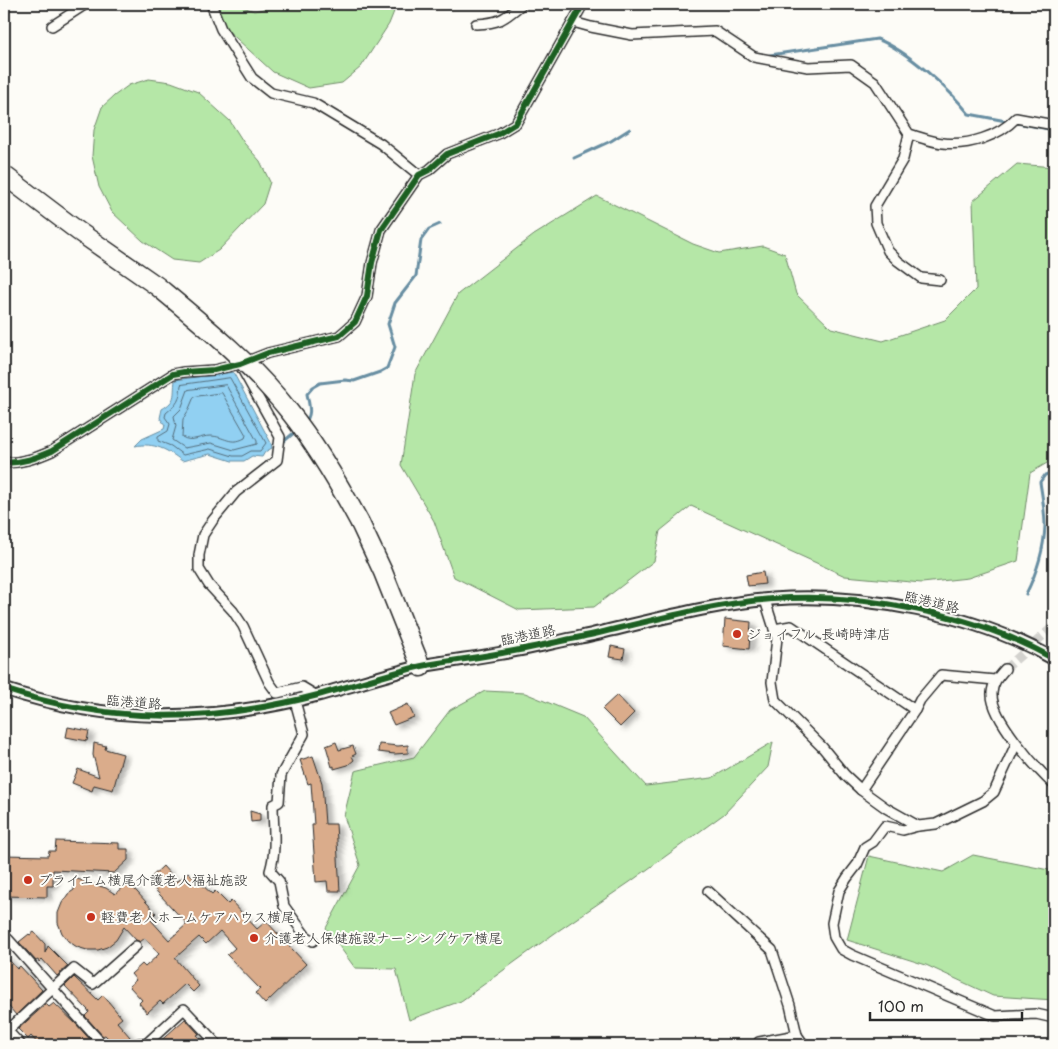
<svg xmlns="http://www.w3.org/2000/svg" width="1058" height="1049" viewBox="0 0 1058 1049" font-family="'Playpen Sans','Klee One',sans-serif">
	<defs>
		<filter id="shadow"><feDropShadow dx="5.5" dy="3" stdDeviation="2.5" flood-color="#0004"/></filter>
	</defs>
	<rect width="100%" height="100%" fill="#fdfcf7"/>
	<filter id="ink" filterUnits="userSpaceOnUse"><feTurbulence type="fractalNoise" baseFrequency=".02" numOctaves="2"/><feDisplacementMap in="SourceGraphic" scale="10" xChannelSelector="R" yChannelSelector="G"/><feConvolveMatrix kernelMatrix="1 2 1 2 8 2 1 2 1" color-interpolation-filters="sRGB"/></filter>
	<g filter="url(#ink)">
		<g fill="#b5e7a7" stroke="#708969">
			<polygon points="223,4 235,4 254,11 287,4 397,4 389,24 361,67 342,83 309,88 273,72 213,17"/>
			<polygon points="149,79 171,82 198,92 230,121 244,143 260,161 270,182 263,204 219,250 199,263 172,260 143,241 112,212 99,187 92,156 94,130 102,107 114,96 129,85"/>
			<polygon points="1017,164 1054,167 1054,459 1030,473 1018,561 968,578 922,583 845,576 691,506 660,531 654,561 594,607 519,610 454,577 434,521 401,465 415,374 458,294 534,235 597,196 693,244 719,253 763,246 785,254 796,294 831,328 883,341 945,320 976,289 973,201"/>
			<polygon points="485,691 525,693 583,717 646,786 712,778 773,742 768,767 724,814 630,882 555,933 461,1001 409,1020 396,969 355,968 326,928 360,865 344,816 355,771 414,757 450,710"/>
			<polygon points="973,855 1054,871 1054,1000 993,996 926,965 847,940 869,856 943,872"/>
		</g>
		<path fill="#91d0f2" stroke="#688ea2" d="M233,372l38,71 1,5 -7,4 -3,5 -10,-1 -8,5h-12l-22,-7 -28,7c-14,-11 -28,-19 -47,-15l7,-7 22,-10 1,-4 -5,-7 2,-9c15,-9 11,-13 13,-29z"/>
		<g fill="none" stroke-linecap="round" stroke-linejoin="round">
			<g stroke="#546d7b" stroke-width="1">
				<path d="M230,378l36,65 -6,8h-9l-9,5h-9l-23,-7 -27,6 -12,-9 -13,-5v-4l10,-6 2,-7 -5,-7 1,-4c13,-11 13,-11 15,-28z"/>
				<polygon points="226,385 257,441 257,444 234,450 211,443 184,448 172,440 176,426 174,416 181,409 188,390"/>
				<path d="M222,393l24,42 -1,3c-15,8 -20,-2 -35,-2 -9,0 -19,7 -28,1l1,-18 5,-8 6,-14z"/>
			</g>
			<g stroke="#688ea2" stroke-width="3">
				<path d="M770,55l107,-16c31,12 72,50 92,75l85,16"/>
				<polyline points="574,158 611,141 630,129"/>
				<path d="M304,423c9,-8 5,-18 3,-29l6,-7 7,-4 25,-3 9,1 26,-9 7,-4 8,-21 -7,-23 7,-21 21,-27 5,-36 8,-11 11,-5"/>
				<polyline points="282,443 296,431"/>
				<path d="M1026,594c11,-22 18,-44 19,-68 0,-15 -3,-30 -5,-44l5,-7 9,-3"/>
			</g>
		</g>
		<g fill="#daac8b" stroke="#2b2b2b" filter="url(#shadow)">
			<polygon points="763,572 765,584 748,586 746,575"/>
			<polygon points="725,619 751,622 749,649 723,646"/>
			<polygon points="611,646 625,649 623,659 609,657"/>
			<polygon points="617,695 634,713 620,727 602,709"/>
			<polygon points="408,704 414,717 394,725 388,713"/>
			<polygon points="68,727 89,731 87,741 66,737"/>
			<polygon points="336,742 339,750 353,746 356,754 352,756 354,760 348,765 334,769 334,766 332,767 326,746"/>
			<polygon points="94,743 106,746 105,749 123,754 113,790 94,785 92,791 72,783 78,769 99,777 93,755"/>
			<polygon points="379,744 398,746 408,745 408,753 395,754 378,752"/>
			<polygon points="313,756 322,783 325,824 336,824 340,891 328,891 327,881 316,882 312,825 314,825 311,783 308,784 300,760"/>
			<polygon points="250,811 260,814 260,821 251,822"/>
			<polygon points="56,841 119,843 119,849 128,849 128,860 114,873 53,870 53,886 47,886 47,897 4,896 4,855 48,856 49,851 55,851"/>
			<polygon points="163,866 177,882 188,872 212,894 215,891 228,904 231,901 257,929 266,921 306,964 265,1004 255,993 260,989 227,955 235,948 220,931 206,944 199,937 175,958 199,986 193,992 185,984 163,1004 160,1001 147,1013 139,1003 142,1000 129,986 136,980 131,974 142,964 145,967 159,954 145,938 140,942 136,940 124,927 116,940 107,947 98,950 87,950 77,947 68,941 62,933 58,923 58,913 62,903 68,894 74,890 74,878 106,888 115,894 128,882 156,913 150,919 169,940 187,924 147,881"/>
			<polygon points="34,932 45,944 45,953 48,946 68,966 57,976 42,959 39,962 38,960 36,961 19,942 29,934 30,935"/>
			<polygon points="4,954 17,969 20,966 42,990 16,1015 4,1001"/>
			<polygon points="74,977 98,1000 103,995 122,1018 117,1022 130,1037 121,1045 119,1045 113,1039 111,1041 105,1035 103,1036 85,1016 89,1012 88,1010 65,986"/>
			<polygon points="54,1003 76,1024 94,1044 39,1045 31,1036 28,1039 18,1029 46,1004 49,1007"/>
			<polygon points="185,1019 199,1034 197,1035 206,1045 156,1045"/>
		</g>
		<g fill="none" stroke-linecap="round" stroke-linejoin="round">
			<polyline stroke="#d3d2ce" stroke-width="9" stroke-dasharray="9 4.5" stroke-linecap="butt" points="1005,669 1054,626"/>
			<g stroke="#2b2b2b" stroke-width="12">
				<g id="minor">
					<polyline points="211,4 221,29 252,78 271,93 313,103 381,144 419,175"/>
					<path d="M573,22l18,5 41,8 83,-4 39,26 54,10 43,-2 24,17 34,52c11,3 23,8 34,9 26,3 56,-7 73,-25l38,7"/>
					<path d="M476,24c24,-1 28,-5 46,-20"/>
					<polyline points="52,26 86,4"/>
					<polyline points="909,134 903,159 875,206 876,223 888,251 898,261 921,278 940,280"/>
					<polyline points="241,367 280,437 277,460 236,492 213,520 203,535 199,555 199,569 209,585 233,611 243,626 269,682 277,693 302,687 317,696"/>
					<path d="M4,463c18,0 32,-5 48,-12l121,-77 11,-2 30,-2 26,-6 28,-11 71,-17 16,-14 12,-26 5,-33 9,-33 38,-55 10,-5 18,-16 51,-20 18,-11 67,-119"/>
					<polyline points="765,600 777,638 772,682 775,700 823,748 845,775 861,790 886,808 918,826 936,824 983,801 994,792 1016,744"/>
					<polyline points="774,629 791,626 915,710"/>
					<path d="M1005,669c-7,8 -12,13 -13,24 -2,24 45,76 62,92"/>
					<path d="M295,701l9,33 -23,41 -2,27 -6,3c0,22 4,44 -3,66l9,10 5,25 21,29 8,6"/>
					<polyline points="861,790 915,710 920,700 941,675 995,680"/>
					<polyline points="918,826 903,830 885,826 873,842 865,847 857,865 847,878 839,891 832,923 834,937 841,949 852,955 995,1016 1036,1014 1054,1018"/>
					<polyline points="708,891 772,950 790,1005 797,1035"/>
					<polyline points="4,943 8,939 103,1045"/>
					<polyline points="4,1027 21,1045"/>
					<polyline points="7,1031 74,969 93,984 136,946"/>
					<polyline points="133,1045 140,1043 145,1045"/>
					<polyline points="145,1045 184,1009 218,1045"/>
					<polyline points="759,1045 759,1042 797,1035 804,1045"/>
				</g>
			</g>
			<g stroke="#2b2b2b" stroke-width="15">
				<path id="tertiary" d="M4,689c105,35 207,34 314,6 34,-9 69,-21 104,-29 26,-5 53,-8 80,-13 26,-4 53,-11 79,-16 64,-14 126,-33 191,-38 90,-7 204,15 282,60"/>
			</g>
			<g stroke="#2b2b2b" stroke-width="21">
				<g id="motorway">
					<polyline points="4,175 78,231 157,286"/>
					<polyline points="360,523 383,572 421,667"/>
				</g>
			</g>
			<use href="#minor" stroke="#fdfcf7" stroke-width="9"/>
			<use href="#tertiary" stroke="#fdfcf7" stroke-width="11"/>
			<use href="#motorway" stroke="#fdfcf7" stroke-width="18"/>
			<g stroke="#2b2b2b" stroke-width="21" stroke-linecap="butt">
				<path id="motorway-bridge" d="M157,286c47,39 94,77 132,125 28,35 50,73 71,112"/>
			</g>
			<use href="#motorway-bridge" stroke="#fdfcf7" stroke-width="18"/>
			<g stroke="#fdfcf7" stroke-width="9">
				<g id="cycleway">
					<path d="M4,463c18,0 32,-5 48,-12l121,-77 11,-2 30,-2 26,-6 28,-11 71,-17 16,-14 12,-26 5,-33 9,-33 38,-55 10,-5 18,-16 51,-20 18,-11 67,-119"/>
					<path d="M4,689c105,35 207,34 314,6 34,-9 69,-21 104,-29 26,-5 53,-8 80,-13 26,-4 53,-11 79,-16 64,-14 126,-33 191,-38 90,-7 204,15 282,60"/>
				</g>
			</g>
			<use href="#cycleway" stroke="#1b5e20" stroke-width="6"/>
		</g>
	</g>
	<g fill="#c8321e" stroke="#fdfcf7" stroke-width="2">
		<circle cx="737" cy="634" r="5"/>
		<circle cx="28" cy="880" r="5"/>
		<circle cx="91" cy="917" r="5"/>
		<circle cx="254" cy="938" r="5"/>
	</g>
	<g text-anchor="middle" stroke-width="4" stroke-linejoin="round" paint-order="stroke">
		<g font-size="14" fill="#2b2b2b" stroke="#fdfcf7">
			<text transform="translate(932 602) rotate(13)" y="5">臨港道路</text>
			<text transform="translate(528 635) rotate(-12)" y="5">臨港道路</text>
			<text transform="translate(134 702) rotate(4)" y="5">臨港道路</text>
		</g>
		<g font-size="14" fill="#2b2b2b" stroke="#fdfcf7" text-anchor="start">
			<text x="747" y="639">ジョイフル 長崎時津店</text>
			<text x="38" y="885">プライエム横尾介護老人福祉施設</text>
			<text x="101" y="922">軽費老人ホームケアハウス横尾</text>
			<text x="264" y="943">介護老人保健施設ナーシングケア横尾</text>
		</g>
	</g>
	<rect width="1058" height="1049" fill="none" stroke="#fdfcf7" stroke-width="20"/>
	<rect x="10" y="10" width="1038" height="1029" fill="none" stroke="#2b2b2b" stroke-width="2" filter="url(#ink)"/>
	<path d="M870 1012v8h152v-8" fill="none" stroke="#2b2b2b" stroke-width="2.5"/>
	<text x="878" y="1012" font-size="15" fill="#2b2b2b" stroke="#fdfcf7" stroke-width="4" paint-order="stroke">100 m</text>
</svg>
